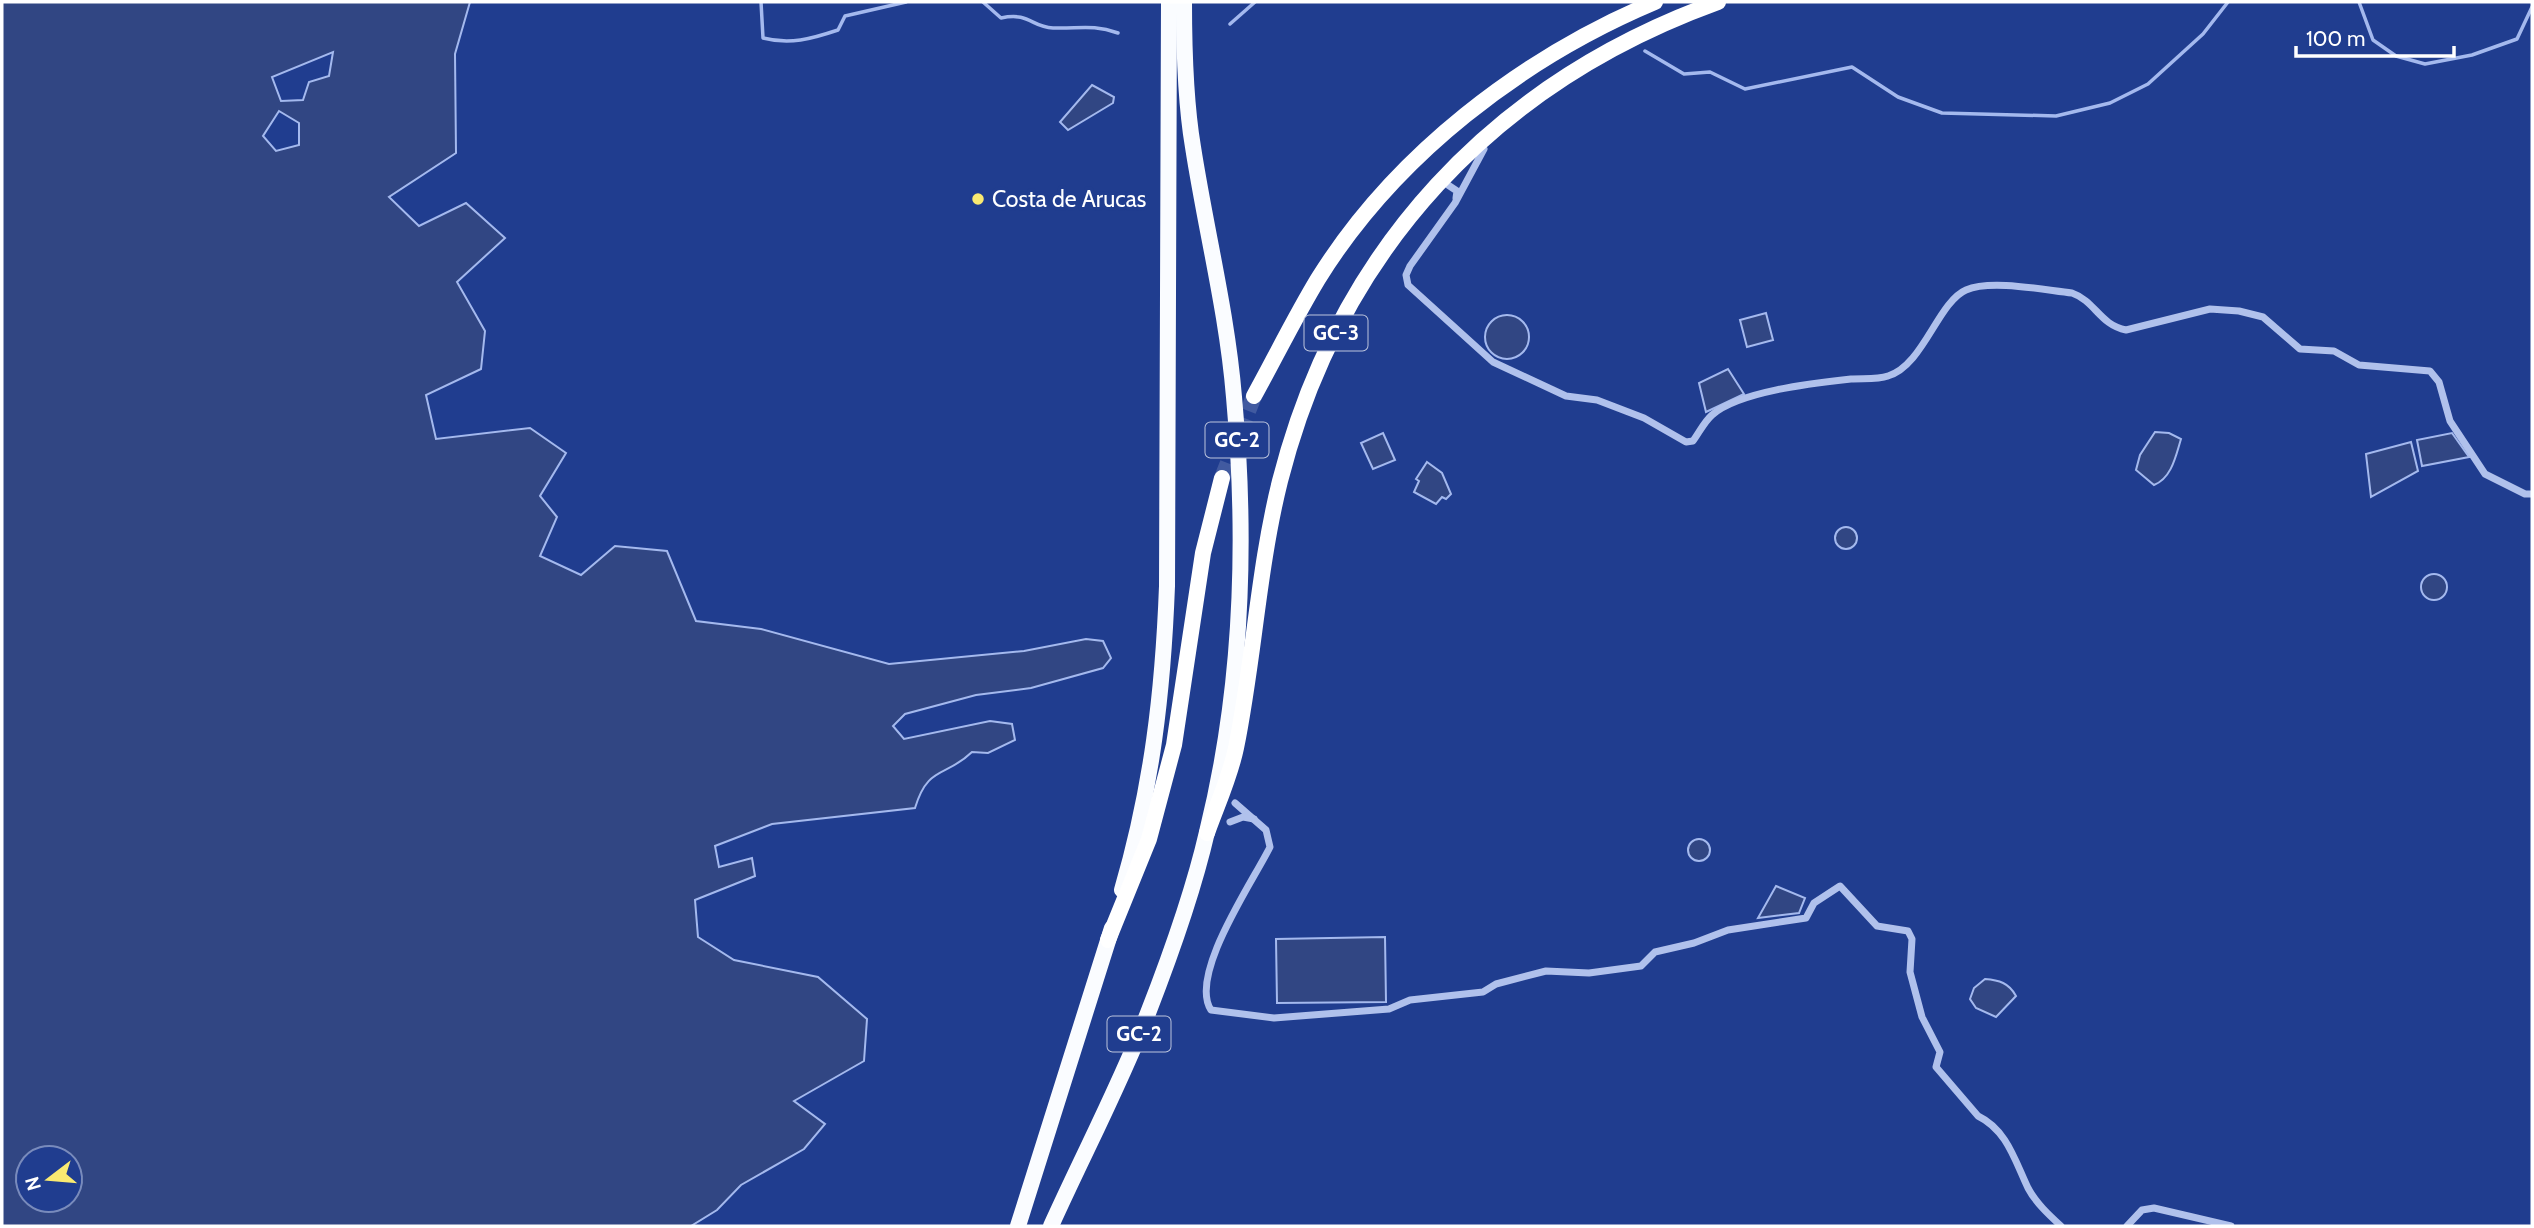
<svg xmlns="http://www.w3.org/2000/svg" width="2534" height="1228" viewBox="0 0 2534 1228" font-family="Cabin,sans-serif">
	<rect width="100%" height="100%" fill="#203d8f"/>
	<g fill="#314683" stroke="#a4b9ee" stroke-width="2" fill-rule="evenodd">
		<path d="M2,2h468l-15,52 1,99 -67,44 30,29 47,-23 39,35 -48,44 28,49 -4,38 -55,26 10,44 94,-11 36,25 -26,43 17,21 -17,39 41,19 34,-29 52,5 29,70 65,8 128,35 135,-13 62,-12 17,2 8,17 -8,10 -72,20 -55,7 -71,19 -12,12 11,13 86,-18 22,3 3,16 -27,13 -16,-1c-27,26 -44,13 -57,56l-143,16 -57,22 4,21 33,-9 3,18 -60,24 3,37 36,23 84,17 49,42 -3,42 -70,40 31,23 -21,25 -63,36 -24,25 -26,16h-689zM333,52l-4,24 -20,6 -6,18 -22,1 -9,-24zM279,111l20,12v22l-23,6 -13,-15zM28,1158h42v42h-42z"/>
		<polygon points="1092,85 1114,97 1113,103 1068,130 1060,122"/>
		<polygon points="1766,313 1773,340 1747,347 1740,320"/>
		<circle cx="1507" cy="337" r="22"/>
		<polygon points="1728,369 1744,394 1706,412 1699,383"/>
		<path d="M2155,432l14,1 12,6c-5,16 -9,39 -27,46l-18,-15 4,-15z"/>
		<polygon points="1383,433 1395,460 1373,469 1361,443"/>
		<polygon points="2452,433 2469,457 2422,466 2417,440"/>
		<polygon points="2411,442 2418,471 2371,497 2366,454"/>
		<polygon points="1427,462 1442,473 1451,494 1446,499 1442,497 1436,504 1414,492 1419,481 1416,479"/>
		<circle cx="1846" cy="538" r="11"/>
		<circle cx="2434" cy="587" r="13"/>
		<circle cx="1699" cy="850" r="11"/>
		<polygon points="1776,886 1805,898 1799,913 1758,918"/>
		<polygon points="1385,937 1386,1002 1277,1003 1276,939"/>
		<path d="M1985,979c14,1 24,4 31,17l-20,21 -20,-9 -6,-9 4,-11z"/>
	</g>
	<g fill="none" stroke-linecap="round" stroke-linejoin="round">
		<g stroke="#a4b9ee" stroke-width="3.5">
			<path d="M761,2l2,36c27,7 48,1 75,-8l7,-14 61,-14"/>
			<path d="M983,2l18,16c29,-6 30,9 52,10 26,1 39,-4 65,5"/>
			<polyline points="2359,2 2373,40 2396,56 2425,64 2472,55 2517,39 2532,7"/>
			<polyline points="1230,24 1255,2"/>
			<polyline points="1645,51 1684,74 1710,72 1745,89 1852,67 1898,97 1942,113 2056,116 2110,103 2148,84 2203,34 2228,2"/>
		</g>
		<polyline stroke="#415aa0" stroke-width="16" stroke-dasharray="16 8" stroke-linecap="butt" points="1222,478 1254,396"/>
		<g stroke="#b0c1ec" stroke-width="7">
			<path d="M1484,149l-29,54 -45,63 -4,9 2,10 85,77 73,34 31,4 47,18 42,24 7,-1c6,-8 11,-19 19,-26 27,-24 103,-32 139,-36 11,-1 26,1 37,-3 35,-10 50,-74 78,-86 25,-11 78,0 106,3 23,8 28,32 54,37l84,-21 29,2 24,6 37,32 34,2 25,14 71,6 9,11 11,39 35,53 40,20h7"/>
			<polyline points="1448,185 1457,191 1456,198"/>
			<path d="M1235,803l31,27 4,17c-16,33 -82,128 -59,163l63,8 115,-9 21,-9 73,-8 13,-8 50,-13 43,2 52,-7 14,-14 39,-9 34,-13 78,-12 8,-15 26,-17 37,40 31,5 4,8 -2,33 12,45 18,35 -4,15 42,49c29,14 37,45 50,72 8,15 21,27 33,38"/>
			<polyline points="1230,822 1243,817 1254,819"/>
			<polyline points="2127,1226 2142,1210 2154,1208 2231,1226"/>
		</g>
		<g stroke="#fafcff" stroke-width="16">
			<path d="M1122,890c30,-103 41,-198 45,-304l2,-584"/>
			<polyline points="1018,1226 1112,928"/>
			<path d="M1051,1226c32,-71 69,-141 97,-213 23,-59 45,-120 59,-181 35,-141 40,-291 27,-435 -7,-85 -28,-166 -41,-250 -8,-47 -9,-97 -9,-145"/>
		</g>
		<g stroke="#fff" stroke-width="16">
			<path d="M1254,396c21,-38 41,-79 64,-117 77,-124 204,-221 337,-277"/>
			<path d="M1207,833c10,-28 23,-56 29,-85 18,-88 22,-179 44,-267 59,-232 214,-398 438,-479"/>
			<polyline points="1108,940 1149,839 1174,745 1203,553 1222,478"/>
		</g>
	</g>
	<circle fill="#faea71" stroke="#203d8f" stroke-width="2.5" cx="978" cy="199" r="7"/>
	<g text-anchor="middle" stroke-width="7" stroke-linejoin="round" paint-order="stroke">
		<g fill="#203d8f" stroke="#bcc5dd" stroke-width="2">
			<rect x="1304.5" y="315.5" width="63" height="35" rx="5"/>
			<rect x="1205.5" y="422.5" width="63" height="35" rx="5"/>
			<rect x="1107.5" y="1016.5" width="63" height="35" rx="5"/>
		</g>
		<g font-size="21" font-weight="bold" fill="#fff">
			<text x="1336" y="340">GC-3</text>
			<text x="1237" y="447">GC-2</text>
			<text x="1139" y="1041">GC-2</text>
		</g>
		<g font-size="23" fill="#fff" stroke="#203d8f" text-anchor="start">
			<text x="992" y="207">Costa de Arucas</text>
		</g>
	</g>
	<rect width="2534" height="1228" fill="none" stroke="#ffffff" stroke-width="7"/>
	<g transform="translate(49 1179) rotate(254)"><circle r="33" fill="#203d8f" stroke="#798bbc" stroke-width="2"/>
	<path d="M0-5L12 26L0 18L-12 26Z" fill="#faea71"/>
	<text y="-10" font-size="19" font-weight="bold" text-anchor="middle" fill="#ffffff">N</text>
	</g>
	<path d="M2296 46v10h158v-10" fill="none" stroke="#ffffff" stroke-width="3.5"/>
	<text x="2306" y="46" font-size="21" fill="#ffffff" stroke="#203d8f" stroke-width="5" paint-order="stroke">100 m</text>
</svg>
